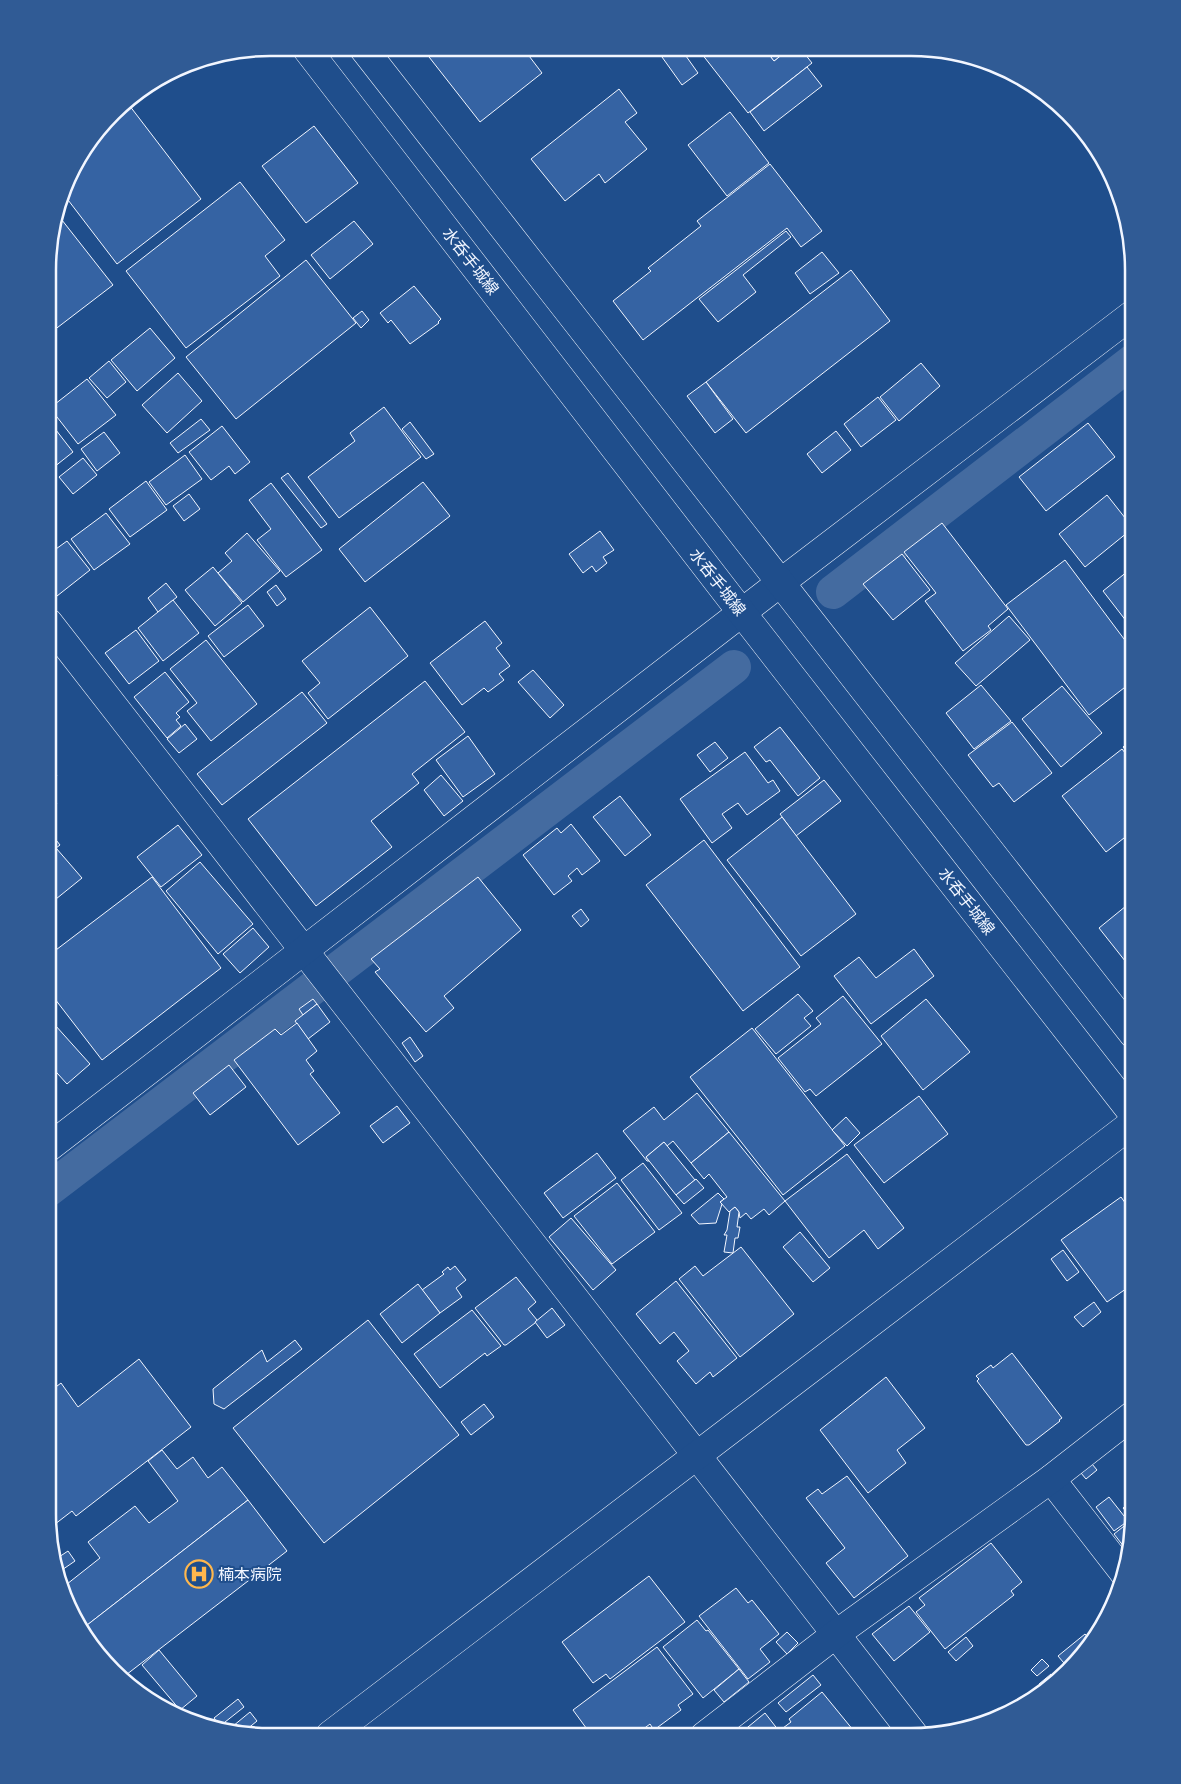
<svg xmlns="http://www.w3.org/2000/svg" width="1181" height="1784" viewBox="0 0 1181 1784" font-family="'Space Grotesk','Noto Sans JP',sans-serif">
	<rect width="100%" height="100%" fill="#1f4e8c"/>
	<g fill="none" stroke-linecap="round" stroke-linejoin="round">
		<g stroke="#446ba0" stroke-width="34">
			<polyline points="833,592 1133,361"/>
			<polyline points="48,1190 734,667"/>
		</g>
	</g>
	<g fill="#3563a3" stroke="#f2f6ff">
		<polygon points="422,48 523,48 542,73 480,122"/>
		<polygon points="673,49 681,49 698,73 682,85 662,57"/>
		<polygon points="698,49 765,49 774,61 789,49 801,49 812,63 748,113"/>
		<polygon points="765,49 789,49 774,61"/>
		<polygon points="807,67 822,86 764,131 750,112"/>
		<polygon points="619,89 637,113 625,122 647,149 605,183 599,174 565,201 531,159"/>
		<polygon points="126,101 201,199 117,264 65,196 77,159"/>
		<polygon points="730,112 769,163 727,196 688,145"/>
		<polygon points="314,126 358,183 306,223 262,166"/>
		<polygon points="770,164 822,231 801,247 787,228 643,340 613,301 651,271 648,268 701,226 697,221"/>
		<polygon points="240,182 285,240 265,256 280,276 186,348 126,271"/>
		<polygon points="58,215 113,285 49,334 49,241"/>
		<polygon points="354,221 373,244 330,279 311,255"/>
		<polygon points="786,231 791,237 743,275 756,292 718,322 699,299"/>
		<polygon points="822,252 839,273 810,294 795,273"/>
		<polygon points="306,260 356,323 236,419 186,357"/>
		<polygon points="851,270 890,321 746,433 706,382"/>
		<polygon points="414,286 441,319 438,322 439,323 410,344 391,320 388,323 380,313"/>
		<polygon points="362,311 369,320 361,328 353,318"/>
		<polygon points="150,328 175,358 137,391 111,360"/>
		<polygon points="109,361 126,382 107,398 89,378"/>
		<polygon points="921,363 940,386 899,421 880,397"/>
		<polygon points="178,373 202,401 167,433 142,405"/>
		<polygon points="87,379 116,415 78,444 50,408"/>
		<polygon points="706,382 733,419 715,433 687,396"/>
		<polygon points="878,397 896,420 861,447 844,424"/>
		<polygon points="384,407 421,457 339,518 308,477 355,441 350,433"/>
		<polygon points="201,419 210,430 178,453 170,443"/>
		<polygon points="49,421 73,452 49,471"/>
		<polygon points="410,422 434,454 426,459 402,429"/>
		<polygon points="1088,423 1115,457 1046,511 1019,477"/>
		<polygon points="222,426 250,462 235,474 229,466 211,480 189,452"/>
		<polygon points="836,431 851,450 822,473 807,454"/>
		<polygon points="104,432 120,453 97,471 81,449"/>
		<polygon points="185,455 202,479 166,505 149,482"/>
		<polygon points="83,458 97,475 73,494 59,477"/>
		<polygon points="288,473 327,524 321,528 281,478"/>
		<polygon points="146,481 167,510 130,537 109,509"/>
		<polygon points="423,482 450,516 365,582 339,549"/>
		<polygon points="271,483 322,550 286,577 257,540 271,529 249,500"/>
		<polygon points="189,494 200,509 184,521 173,506"/>
		<polygon points="1107,495 1133,528 1085,567 1059,534"/>
		<polygon points="106,513 130,544 94,570 71,539"/>
		<polygon points="942,523 1008,609 988,626 991,630 963,651 925,601 936,593 904,552"/>
		<polygon points="600,531 614,550 603,557 607,563 596,572 592,566 583,573 569,554"/>
		<polygon points="247,533 280,571 243,602 218,573 232,561 225,553"/>
		<polygon points="67,541 90,570 57,596 49,585 49,554"/>
		<polygon points="902,554 930,590 893,620 863,584"/>
		<polygon points="1065,560 1133,651 1133,681 1089,715 1006,605"/>
		<polygon points="213,567 242,603 215,626 185,590"/>
		<polygon points="1133,567 1133,623 1130,626 1103,591"/>
		<polygon points="166,583 177,597 158,612 148,598"/>
		<polygon points="276,585 286,599 277,606 267,592"/>
		<polygon points="173,600 199,633 163,661 138,628"/>
		<polygon points="248,605 264,626 224,657 208,636"/>
		<polygon points="370,607 408,656 328,719 308,693 320,683 302,661"/>
		<polygon points="1009,616 1030,640 976,686 955,663"/>
		<polygon points="485,621 502,643 496,648 510,666 499,674 504,680 488,692 484,688 462,705 430,663"/>
		<polygon points="136,630 159,661 129,684 105,653"/>
		<polygon points="206,640 257,704 211,741 187,711 197,703 170,669"/>
		<polygon points="533,670 564,705 550,718 518,682"/>
		<polygon points="165,672 189,702 176,713 180,717 176,720 181,726 167,738 134,697"/>
		<polygon points="425,681 465,732 412,774 419,783 371,821 392,847 316,906 248,819"/>
		<polygon points="981,685 1011,721 974,749 946,713"/>
		<polygon points="1062,686 1102,733 1061,767 1022,719"/>
		<polygon points="302,692 327,723 222,805 197,774"/>
		<polygon points="1012,722 1052,773 1014,802 999,783 993,787 968,755"/>
		<polygon points="185,724 197,739 179,753 167,739"/>
		<polygon points="780,727 820,778 798,796 770,760 766,762 754,747"/>
		<polygon points="468,736 495,774 463,797 436,760"/>
		<polygon points="1133,738 1133,759 1123,747"/>
		<polygon points="715,742 728,758 710,772 697,755"/>
		<polygon points="1122,749 1133,763 1133,831 1106,852 1062,796"/>
		<polygon points="745,752 768,783 773,780 780,791 747,815 738,803 722,814 732,828 712,843 680,799"/>
		<polygon points="49,765 57,776 49,782"/>
		<polygon points="441,775 463,801 444,816 424,790"/>
		<polygon points="824,780 841,801 796,836 780,814"/>
		<polygon points="49,794 57,804 49,811"/>
		<polygon points="620,796 651,835 625,856 593,817"/>
		<polygon points="782,817 856,914 801,956 727,860"/>
		<polygon points="571,824 600,861 582,875 577,868 568,876 572,881 554,895 523,855 557,828 561,833"/>
		<polygon points="178,825 202,855 161,887 137,857"/>
		<polygon points="49,831 60,845 56,848 82,878 56,899 50,893 48,895"/>
		<polygon points="704,840 800,967 743,1011 646,885"/>
		<polygon points="200,862 253,924 218,954 166,891"/>
		<polygon points="152,877 221,968 102,1060 48,990 48,956"/>
		<polygon points="478,877 521,930 444,996 454,1008 426,1032 375,972 380,969 371,959"/>
		<polygon points="1126,906 1133,915 1133,971 1099,928"/>
		<polygon points="581,909 589,920 581,927 572,916"/>
		<polygon points="253,928 269,947 240,973 223,954"/>
		<polygon points="914,949 934,976 871,1024 834,976 859,957 876,978"/>
		<polygon points="798,994 813,1011 804,1018 811,1026 776,1054 755,1029"/>
		<polygon points="843,996 882,1044 816,1096 810,1089 805,1092 778,1058 821,1024 816,1018"/>
		<polygon points="313,999 317,1004 303,1015 299,1009"/>
		<polygon points="926,999 970,1052 923,1090 881,1036"/>
		<polygon points="317,1004 330,1022 308,1039 295,1021"/>
		<polygon points="297,1023 317,1051 306,1060 314,1071 310,1074 340,1113 298,1145 234,1060 275,1029 281,1035"/>
		<polygon points="55,1025 90,1064 67,1084 48,1063 48,1031"/>
		<polygon points="752,1028 845,1146 783,1195 690,1077"/>
		<polygon points="410,1037 423,1056 415,1062 402,1043"/>
		<polygon points="229,1065 246,1087 210,1115 193,1093"/>
		<polygon points="48,1067 55,1076 48,1081"/>
		<polygon points="697,1093 729,1132 691,1163 673,1141 667,1146 664,1142 646,1157 649,1161 647,1161 623,1131 654,1107 664,1120"/>
		<polygon points="919,1096 948,1134 884,1183 854,1145"/>
		<polygon points="397,1106 410,1123 383,1143 370,1126"/>
		<polygon points="846,1117 860,1133 847,1146 832,1130"/>
		<polygon points="729,1132 785,1201 769,1215 764,1209 751,1219 746,1213 740,1218 739,1212 735,1207 729,1212 720,1202 727,1197 709,1174 704,1179 691,1163"/>
		<polygon points="664,1142 695,1180 676,1195 646,1157"/>
		<polygon points="597,1153 616,1178 563,1218 544,1193"/>
		<polygon points="847,1154 904,1228 878,1249 864,1230 829,1258 785,1201"/>
		<polygon points="643,1163 682,1213 659,1230 621,1180"/>
		<polygon points="696,1179 704,1188 684,1204 676,1195"/>
		<polygon points="617,1183 655,1232 612,1264 574,1216"/>
		<polygon points="718,1193 724,1199 720,1202 722,1204 716,1223 699,1224 691,1215"/>
		<polygon points="1121,1197 1133,1214 1133,1284 1107,1302 1061,1240"/>
		<polygon points="735,1207 739,1212 737,1227 740,1227 738,1238 735,1238 733,1253 724,1252 727,1235 724,1235 727,1230 730,1211"/>
		<polygon points="571,1218 616,1270 593,1290 549,1237"/>
		<polygon points="800,1232 830,1268 813,1282 783,1247"/>
		<polygon points="741,1247 794,1314 740,1357 679,1279 695,1266 703,1276"/>
		<polygon points="1063,1250 1079,1272 1067,1281 1051,1259"/>
		<polygon points="455,1266 466,1280 456,1288 462,1297 440,1313 422,1290 444,1274 442,1272 448,1267 450,1270"/>
		<polygon points="516,1277 536,1302 528,1309 537,1320 535,1323 506,1345 504,1345 475,1308"/>
		<polygon points="676,1281 737,1358 713,1377 710,1372 696,1384 677,1361 689,1351 674,1332 660,1344 636,1314"/>
		<polygon points="418,1284 440,1313 402,1343 380,1314"/>
		<polygon points="1094,1302 1101,1312 1083,1327 1074,1317"/>
		<polygon points="552,1308 565,1325 547,1338 535,1322"/>
		<polygon points="472,1310 501,1346 487,1356 485,1353 440,1388 414,1354"/>
		<polygon points="368,1320 459,1435 324,1543 233,1428"/>
		<polygon points="295,1340 302,1349 224,1409 214,1404 213,1389 262,1350 267,1362"/>
		<polygon points="1012,1353 1062,1418 1059,1420 1060,1421 1029,1445 1026,1445 977,1381 979,1379 976,1376 991,1365 993,1368"/>
		<polygon points="139,1359 191,1427 76,1516 72,1511 50,1528 48,1514 48,1393 61,1383 78,1407"/>
		<polygon points="886,1377 925,1428 897,1450 906,1463 868,1493 820,1430"/>
		<polygon points="484,1404 494,1417 471,1435 461,1422"/>
		<polygon points="162,1450 177,1469 193,1457 208,1478 222,1467 248,1500 82,1629 65,1599 62,1588 100,1558 88,1542 135,1506 149,1523 178,1501 148,1461"/>
		<polygon points="1092,1464 1097,1470 1086,1479 1081,1473"/>
		<polygon points="847,1476 908,1556 854,1598 826,1563 845,1548 806,1498 818,1489 822,1494"/>
		<polygon points="1109,1497 1128,1521 1114,1531 1096,1507"/>
		<polygon points="248,1500 287,1551 122,1678 94,1650 82,1629"/>
		<polygon points="1133,1500 1133,1512 1129,1515 1123,1508"/>
		<polygon points="1133,1519 1133,1529 1128,1552 1114,1534"/>
		<polygon points="991,1543 1022,1582 1011,1591 1014,1595 945,1649 916,1612 925,1605 919,1598"/>
		<polygon points="68,1551 75,1561 59,1572 56,1559"/>
		<polygon points="649,1576 685,1622 610,1679 606,1674 593,1683 562,1642"/>
		<polygon points="736,1588 748,1603 752,1600 779,1634 760,1649 770,1662 748,1679 699,1616"/>
		<polygon points="909,1606 930,1632 894,1661 872,1634"/>
		<polygon points="1106,1617 1099,1632 1094,1627"/>
		<polygon points="697,1620 706,1631 708,1630 739,1669 703,1698 663,1647"/>
		<polygon points="787,1632 798,1643 787,1654 776,1642"/>
		<polygon points="1085,1634 1092,1642 1069,1669 1058,1656"/>
		<polygon points="966,1637 973,1646 956,1661 948,1652"/>
		<polygon points="657,1647 693,1694 678,1705 681,1710 654,1730 650,1724 634,1736 592,1736 573,1710"/>
		<polygon points="159,1650 197,1696 180,1710 142,1665"/>
		<polygon points="1042,1659 1049,1666 1037,1676 1031,1670"/>
		<polygon points="739,1669 749,1682 724,1702 714,1690"/>
		<polygon points="1051,1674 1058,1681 1044,1690 1039,1684"/>
		<polygon points="813,1675 821,1685 786,1712 778,1703"/>
		<polygon points="822,1692 858,1736 737,1736 765,1713 779,1731 791,1722 789,1719"/>
		<polygon points="238,1699 244,1707 220,1726 214,1718"/>
		<polygon points="1008,1707 1011,1710 996,1719 980,1723 999,1708 1002,1712"/>
		<polygon points="250,1712 257,1721 241,1734 227,1731"/>
	</g>
	<g fill="none" stroke-linecap="round" stroke-linejoin="round">
		<g stroke="#f2f6ff" stroke-width="29">
			<g id="minor">
				<path d="M49,623c287,372 578,741 866,1113"/>
				<polyline points="48,1148 780,583 1133,314"/>
				<polyline points="1051,1479 1124,1573"/>
				<polyline points="704,1736 836,1634 1051,1479 1133,1415"/>
			</g>
		</g>
		<g stroke="#f2f6ff" stroke-width="29">
			<polyline id="tertiary" points="330,1735 1133,1123"/>
		</g>
		<g stroke="#f2f6ff" stroke-width="29">
			<g id="secondary">
				<polyline points="306,48 742,613 1133,1114"/>
				<polyline points="363,48 1133,1034"/>
			</g>
		</g>
		<use href="#minor" stroke="#1f4e8c" stroke-width="28"/>
		<use href="#tertiary" stroke="#1f4e8c" stroke-width="28"/>
		<use href="#secondary" stroke="#1f4e8c" stroke-width="28"/>
	</g>
	<defs>
		<g id="hospital-ring" transform="scale(1.4375)"><circle r="9.5" fill="#1f4e8c" stroke="#ffb74d" stroke-width="1.5"/><path d="M-5-5h3v3.5h4V-5h3V5h-3V1.5h-4V5h-3Z" fill="#ffb74d"/></g>
	</defs>
	<g fill-rule="evenodd">
		<use href="#hospital-ring" x="199" y="1574"/>
	</g>
	<g text-anchor="middle" stroke-width="4" stroke-linejoin="round" paint-order="stroke">
		<g font-size="16" fill="#f2f6ff" stroke="#1f4e8c">
			<text transform="translate(471 261) rotate(52)" y="6">水呑手城線</text>
			<text transform="translate(718 582) rotate(52)" y="6">水呑手城線</text>
			<text transform="translate(967 901) rotate(52)" y="6">水呑手城線</text>
		</g>
		<g font-size="16" fill="#f2f6ff" stroke="#1f4e8c" text-anchor="start">
			<text x="218" y="1580">楠本病院</text>
		</g>
	</g>
	<path d="M0 0H1181V1784H0ZM270 56H911A214 214 0 0 1 1125 270V1514A214 214 0 0 1 911 1728H270A214 214 0 0 1 56 1514V270A214 214 0 0 1 270 56Z" fill="#305b95" fill-rule="evenodd"/>
	<path fill="none" stroke="#f2f6ff" stroke-width="2.5" d="M270 56H911A214 214 0 0 1 1125 270V1514A214 214 0 0 1 911 1728H270A214 214 0 0 1 56 1514V270A214 214 0 0 1 270 56Z"/>
</svg>
